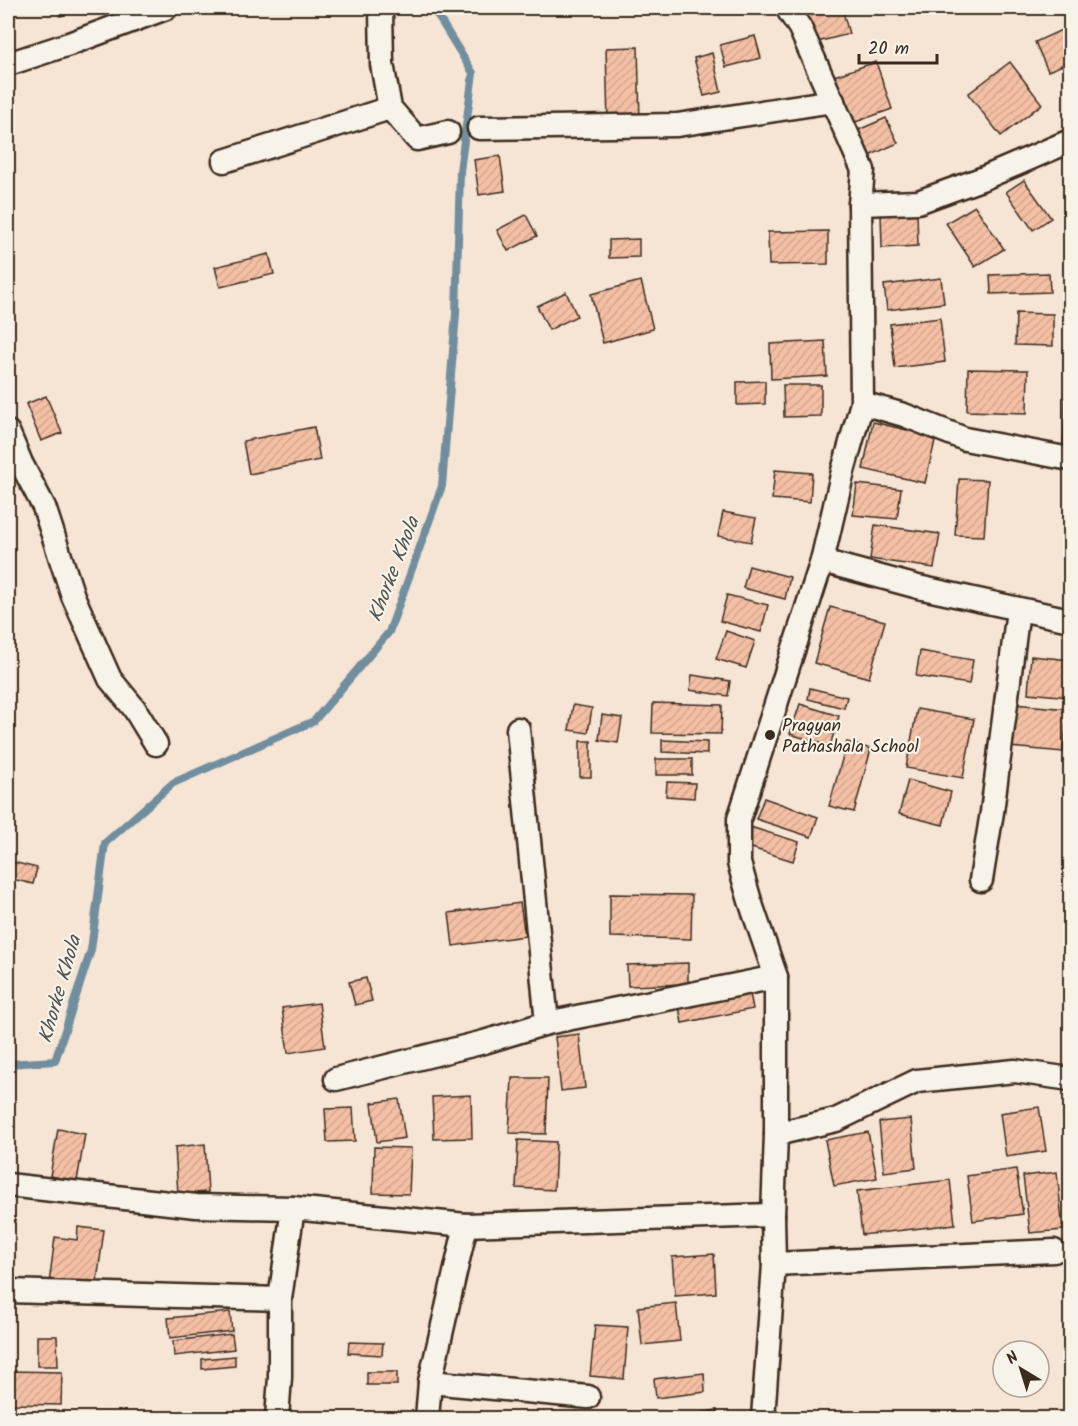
<svg xmlns="http://www.w3.org/2000/svg" width="1078" height="1426" viewBox="0 0 1078 1426" font-family="Kalam,sans-serif">
	<defs>
		<pattern id="building-hatch" width="6" height="6" patternUnits="userSpaceOnUse" patternTransform="scale(1.5)"><rect width="6" height="6" fill="#f4c0a5"/><path d="M-1 1l2-2M0 6l6-6M5 7l2-2" fill="none" stroke="#d2a58e"/></pattern>
	</defs>
	<rect width="100%" height="100%" fill="#f6e4d4"/>
	<filter id="ink" filterUnits="userSpaceOnUse"><feTurbulence type="fractalNoise" baseFrequency=".0167" numOctaves="2"/><feDisplacementMap in="SourceGraphic" scale="12" xChannelSelector="R" yChannelSelector="G"/><feConvolveMatrix kernelMatrix="1 2 1 2 8 2 1 2 1" color-interpolation-filters="sRGB"/></filter>
	<g filter="url(#ink)">
		<g fill="none" stroke-linecap="round" stroke-linejoin="round">
			<polyline stroke="#708e9e" stroke-width="8" points="8,1064 55,1061 91,950 105,843 173,783 314,721 389,632 442,486 456,314 460,171 473,73 433,8"/>
		</g>
		<g fill="url(#building-hatch)" stroke="#3b2a1e" stroke-width="1.5">
			<polygon points="57,8 82,8 60,16"/>
			<polygon points="820,8 842,8 849,34 809,44 801,12"/>
			<polygon points="1012,8 1064,8 1063,15"/>
			<polygon points="1068,27 1070,33 1070,62 1048,71 1035,42"/>
			<polygon points="755,36 761,58 726,67 720,45"/>
			<polygon points="638,47 640,121 608,123 606,48"/>
			<polygon points="712,53 721,92 704,96 694,58"/>
			<polygon points="876,62 892,109 847,125 831,77"/>
			<polygon points="1010,62 1042,104 1001,136 968,94"/>
			<polygon points="886,118 898,143 867,157 856,131"/>
			<polygon points="500,156 505,191 479,195 474,160"/>
			<polygon points="1024,180 1051,218 1033,230 1006,192"/>
			<polygon points="975,206 1004,249 975,267 946,223"/>
			<polygon points="917,212 918,246 882,248 881,213"/>
			<polygon points="526,215 537,236 508,251 497,230"/>
			<polygon points="828,231 828,264 769,265 768,232"/>
			<polygon points="639,239 639,257 609,258 609,240"/>
			<polygon points="269,254 274,274 220,287 215,267"/>
			<polygon points="1049,273 1050,292 991,294 990,275"/>
			<polygon points="941,278 944,303 887,310 884,285"/>
			<polygon points="641,281 653,329 603,343 591,294"/>
			<polygon points="566,292 577,316 549,330 537,306"/>
			<polygon points="1016,313 1053,314 1053,346 1015,345"/>
			<polygon points="940,318 945,362 895,368 890,324"/>
			<polygon points="825,341 827,376 771,379 770,344"/>
			<polygon points="968,369 1028,370 1027,413 967,411"/>
			<polygon points="1066,378 1070,378 1070,448 1063,447"/>
			<polygon points="765,381 765,404 737,405 737,382"/>
			<polygon points="783,385 821,385 821,416 784,417"/>
			<polygon points="46,396 62,433 41,441 26,404"/>
			<polygon points="873,422 936,437 925,483 863,469"/>
			<polygon points="314,427 320,460 249,474 243,441"/>
			<polygon points="775,470 812,473 810,502 772,499"/>
			<polygon points="959,479 988,480 984,536 955,535"/>
			<polygon points="857,484 901,489 897,519 853,515"/>
			<polygon points="723,512 756,518 751,542 718,536"/>
			<polygon points="875,525 940,534 934,568 870,559"/>
			<polygon points="749,566 790,577 785,599 743,588"/>
			<polygon points="727,595 768,605 761,632 720,621"/>
			<polygon points="830,607 885,621 869,678 814,663"/>
			<polygon points="726,631 755,641 746,668 716,659"/>
			<polygon points="920,651 973,660 969,684 916,676"/>
			<polygon points="1031,656 1070,660 1070,697 1028,693"/>
			<polygon points="692,675 730,681 728,696 690,690"/>
			<polygon points="810,688 847,697 844,708 808,699"/>
			<polygon points="653,703 722,705 721,734 652,733"/>
			<polygon points="800,704 839,716 830,746 790,734"/>
			<polygon points="1014,704 1068,709 1063,752 1010,747"/>
			<polygon points="573,705 592,708 588,733 569,730"/>
			<polygon points="917,709 974,719 963,778 906,768"/>
			<polygon points="602,715 622,718 618,743 599,740"/>
			<polygon points="662,740 707,742 707,754 662,752"/>
			<rect x="580" y="741" width="11" height="36"/>
			<polygon points="847,742 871,749 854,812 829,806"/>
			<rect x="656" y="759" width="36" height="16"/>
			<polygon points="908,780 951,792 943,825 899,814"/>
			<polygon points="667,782 695,783 694,798 666,796"/>
			<polygon points="764,798 818,817 811,837 756,819"/>
			<polygon points="747,826 799,842 793,861 742,845"/>
			<polygon points="9,861 37,868 33,884 8,878"/>
			<polygon points="610,894 692,895 691,939 610,937"/>
			<polygon points="520,903 525,936 453,946 449,913"/>
			<polygon points="688,963 688,984 628,986 627,965"/>
			<polygon points="366,978 372,1001 355,1005 349,982"/>
			<polygon points="750,993 753,1009 682,1023 679,1007"/>
			<polygon points="319,1003 325,1047 288,1053 282,1008"/>
			<polygon points="579,1034 585,1088 561,1091 555,1037"/>
			<polygon points="512,1078 548,1078 546,1134 509,1133"/>
			<polygon points="471,1095 472,1138 434,1139 432,1097"/>
			<polygon points="399,1099 405,1138 377,1142 372,1103"/>
			<polygon points="1039,1107 1046,1151 1006,1157 1000,1113"/>
			<polygon points="353,1108 355,1141 327,1142 325,1109"/>
			<polygon points="1070,1113 1070,1150 1068,1150 1063,1114"/>
			<polygon points="911,1119 916,1168 884,1172 879,1122"/>
			<polygon points="58,1129 85,1134 77,1181 50,1176"/>
			<polygon points="868,1132 877,1178 834,1186 825,1140"/>
			<polygon points="518,1140 556,1142 554,1190 516,1188"/>
			<polygon points="205,1144 208,1192 178,1194 175,1147"/>
			<polygon points="374,1147 411,1148 409,1194 373,1193"/>
			<polygon points="1016,1169 1023,1214 973,1221 967,1176"/>
			<polygon points="1057,1172 1063,1230 1030,1233 1023,1176"/>
			<polygon points="950,1180 955,1224 862,1235 857,1191"/>
			<polygon points="78,1227 104,1230 96,1289 49,1284 55,1237 77,1240"/>
			<polygon points="714,1254 716,1293 675,1296 672,1257"/>
			<polygon points="676,1303 680,1341 642,1345 638,1307"/>
			<polygon points="230,1312 232,1331 170,1338 168,1318"/>
			<polygon points="595,1325 628,1327 624,1379 590,1376"/>
			<polygon points="232,1334 234,1349 174,1356 173,1341"/>
			<polygon points="37,1336 57,1336 58,1366 37,1366"/>
			<polygon points="349,1342 383,1343 382,1355 348,1353"/>
			<polygon points="235,1356 235,1366 202,1369 202,1359"/>
			<polygon points="8,1371 62,1372 61,1405 8,1404"/>
			<rect x="367" y="1372" width="30" height="13"/>
			<polygon points="704,1373 705,1392 656,1398 654,1379"/>
			<polygon points="717,1410 718,1418 675,1418"/>
			<polygon points="538,1414 571,1416 571,1418 538,1418"/>
		</g>
		<g fill="none" stroke-linecap="round" stroke-linejoin="round">
			<g stroke="#3b2a1e" stroke-width="27">
				<g id="minor">
					<polyline points="381,8 382,64 390,108 417,139 448,132"/>
					<polyline points="8,64 69,44 166,8"/>
					<polyline points="479,128 677,125 833,101"/>
					<polyline points="224,161 390,108"/>
					<polyline points="860,204 918,202 984,178 1070,141"/>
					<polyline points="862,403 904,415 965,439 1070,459"/>
					<polyline points="8,432 21,463 44,507 73,596 110,679 134,708 156,744"/>
					<polyline points="822,561 918,587 1070,620"/>
					<polyline points="518,729 547,1023"/>
					<polyline points="981,880 992,812 1018,610"/>
					<polyline points="336,1079 484,1042 547,1023 776,977"/>
					<polyline points="776,1134 836,1120 917,1081 1015,1071 1070,1079"/>
					<polyline points="8,1185 196,1206 293,1208 466,1225 773,1215"/>
					<polyline points="774,1264 1054,1251"/>
					<polyline points="8,1291 280,1299"/>
					<polyline points="430,1382 588,1397"/>
					<polyline points="277,1418 280,1377 280,1299 293,1208"/>
					<polyline points="427,1418 430,1382 466,1225"/>
					<polyline points="763,1418 774,1264 773,1215 776,1134 776,977 750,901 739,863 739,819 822,561 843,471 862,403 860,204 863,170 800,28 787,8"/>
				</g>
			</g>
			<use href="#minor" stroke="#f7f3e8" stroke-width="22"/>
		</g>
	</g>
	<circle fill="#3b2a1e" stroke="#f7f3e8" stroke-width="2" cx="770" cy="735" r="6"/>
	<g text-anchor="middle" stroke-width="4.5" stroke-linejoin="round" paint-order="stroke">
		<g font-size="18" fill="#3b2a1e" stroke="#f7f3e8" text-anchor="start">
			<text x="782" y="731">Pragyan<tspan x="782" dy="21">Pathashala School</tspan></text>
		</g>
		<g font-size="20" font-style="italic" fill="#515453" stroke="#f7f3e8">
			<text transform="translate(393 569) rotate(-69)" y="7">Khorke Khola</text>
			<text transform="translate(59 989) rotate(-74)" y="7">Khorke Khola</text>
		</g>
	</g>
	<rect width="1078" height="1426" fill="none" stroke="#f7f3e8" stroke-width="30"/>
	<rect x="15" y="15" width="1048" height="1396" fill="none" stroke="#3b2a1e" stroke-width="2" filter="url(#ink)"/>
	<g transform="translate(1021 1369) rotate(322)"><circle r="28" fill="#f7f3e8" stroke="#aca397" stroke-width="1.5"/>
	<path d="M0-4.5L10 22L0 15L-10 22Z" fill="#3b2a1e"/>
	<text y="-9" font-size="16" font-weight="bold" text-anchor="middle" fill="#3b2a1e">N</text>
	</g>
	<path d="M859 54v9h78v-9" fill="none" stroke="#3b2a1e" stroke-width="3"/>
	<text x="868" y="54" font-size="18" fill="#3b2a1e" stroke="#f7f3e8" stroke-width="4.5" paint-order="stroke">20 m</text>
</svg>
